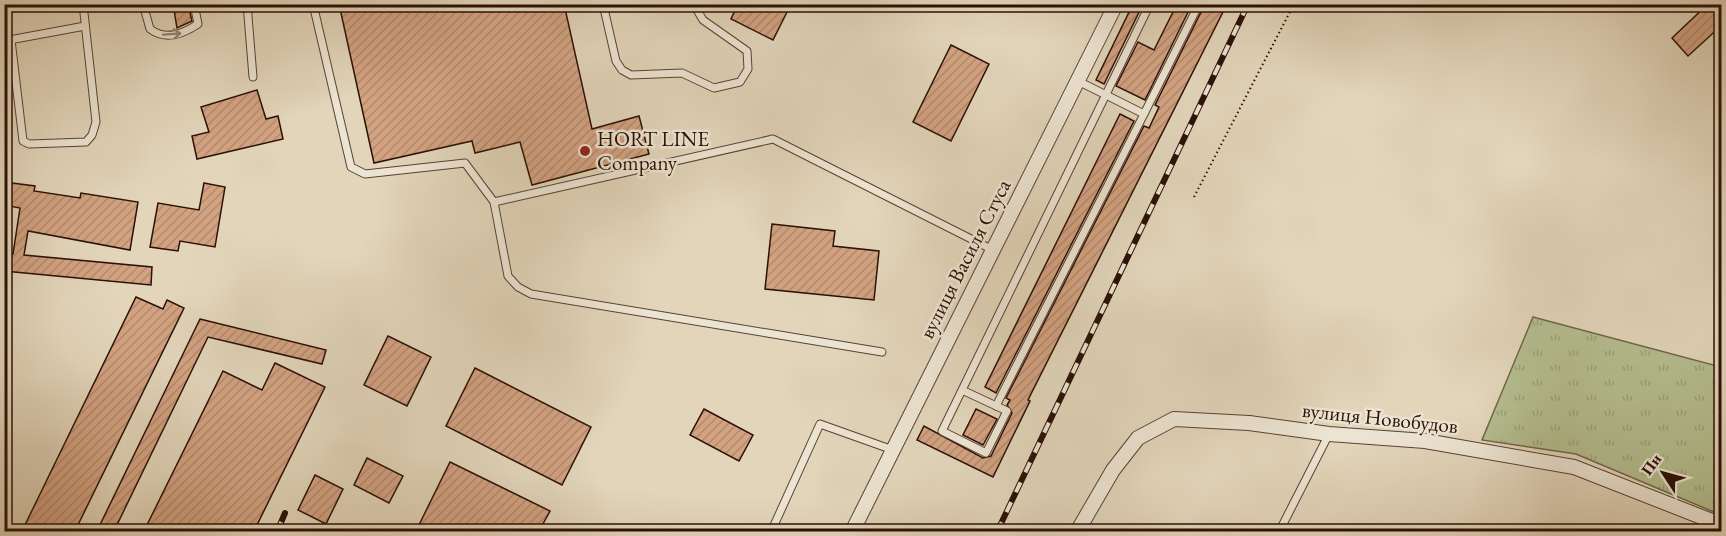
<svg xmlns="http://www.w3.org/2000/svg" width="1726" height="536" viewBox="0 0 1726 536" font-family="'EB Garamond',serif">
	<defs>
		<pattern id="grass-tufts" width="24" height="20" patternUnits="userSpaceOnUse" patternTransform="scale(1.5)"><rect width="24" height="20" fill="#b4bd8f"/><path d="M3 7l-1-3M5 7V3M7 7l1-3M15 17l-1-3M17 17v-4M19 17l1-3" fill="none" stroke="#9ba17a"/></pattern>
		<pattern id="building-hatch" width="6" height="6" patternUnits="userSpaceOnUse" patternTransform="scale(1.5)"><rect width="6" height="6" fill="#d2a281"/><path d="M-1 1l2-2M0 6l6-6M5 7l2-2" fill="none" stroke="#b48a6e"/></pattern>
	</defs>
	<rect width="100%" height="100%" fill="#e2d5ba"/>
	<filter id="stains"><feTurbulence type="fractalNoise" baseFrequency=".00333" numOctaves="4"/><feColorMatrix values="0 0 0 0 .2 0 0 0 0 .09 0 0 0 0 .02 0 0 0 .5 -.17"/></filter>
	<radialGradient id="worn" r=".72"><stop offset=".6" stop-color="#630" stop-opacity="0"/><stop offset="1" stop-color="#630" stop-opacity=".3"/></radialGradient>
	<polygon fill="url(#grass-tufts)" stroke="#70664a" stroke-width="1.5" points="1533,317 1721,367 1721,515 1576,454 1482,440"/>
	<g fill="url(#building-hatch)" stroke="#2b1006" stroke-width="1.5">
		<polygon points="173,4 188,4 192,21 177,28"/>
		<polygon points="339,4 564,4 592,129 639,116 649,154 532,185 520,142 475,153 472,141 374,163"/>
		<polygon points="738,4 791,4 773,40 731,19"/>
		<polygon points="1133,4 1143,4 1104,84 1096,80"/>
		<polygon points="1177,4 1192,4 1145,100 1116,86 1138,42 1154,50"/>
		<polygon points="1205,4 1227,4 1028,400 1030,401 993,477 917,440 924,426 983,458 991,456 1012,413 1007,405 1010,400 1006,398 1144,126 1149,128 1159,107 1155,105"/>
		<polygon points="1708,4 1722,4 1722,25 1688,56 1672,38"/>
		<polygon points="951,45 989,64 951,141 913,122"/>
		<polygon points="257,90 266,119 278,116 283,139 197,159 192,136 209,132 201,107"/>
		<polygon points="1120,114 1134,121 996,393 985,387"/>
		<polygon points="4,182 35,186 34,191 80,198 81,193 138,202 130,250 28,231 24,255 152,267 151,285 4,271 4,253 13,254 20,208 4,205"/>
		<polygon points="204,183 225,187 215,247 180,241 178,251 150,247 158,203 199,210"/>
		<polygon points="772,224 835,231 833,246 879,251 874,300 765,289"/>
		<polygon points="136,297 163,309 167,300 184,308 75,531 22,531"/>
		<polygon points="200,319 326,350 322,364 208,337 114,531 97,531"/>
		<polygon points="388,336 431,357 407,406 364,385"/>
		<polygon points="275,363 325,387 254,531 144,531 223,371 262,390"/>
		<polygon points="475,368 591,427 562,485 446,426"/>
		<polygon points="704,409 753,435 739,461 690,435"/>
		<polygon points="976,409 997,419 983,445 963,435"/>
		<polygon points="367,458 403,476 389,503 354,485"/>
		<polygon points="450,462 550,511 539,531 416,531"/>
		<polygon points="315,475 343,489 326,524 298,510"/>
	</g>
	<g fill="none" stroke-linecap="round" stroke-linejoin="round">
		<g stroke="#594133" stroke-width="9">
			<g id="service">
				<path d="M143,4l7,25c16,12 33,5 48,-5l-4,-20"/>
				<polyline points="247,4 253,77"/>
				<polyline points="313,4 351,167 365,174 465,163 494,202 508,276 518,287 531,294 882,352"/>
				<polyline points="603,4 616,61 622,70 631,75 682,73 714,88 740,82 748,69 747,51 703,20 697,10 699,4"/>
				<polyline points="4,10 32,4"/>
				<polyline points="11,40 23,141 29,144 86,142 92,135 96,122 83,4"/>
				<polyline points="4,41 85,26"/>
				<polyline points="1078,81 1144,114 1199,4"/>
				<polyline points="494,202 773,139 993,250"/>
				<polyline points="962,390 1007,411 986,453 942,431 962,390 1150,4"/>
				<polyline points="996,406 1144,114"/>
				<polyline points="771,532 820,424 893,450"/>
				<polyline points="1279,532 1329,434"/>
			</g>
		</g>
		<g stroke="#594133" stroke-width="16">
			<g id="minor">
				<polyline points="852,532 1116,4"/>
				<polyline points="1077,532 1113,470 1138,438 1174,419 1249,423 1329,434 1425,441 1574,467 1722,525"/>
			</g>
		</g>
		<polyline stroke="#2b1006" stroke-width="2" stroke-dasharray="1.5 3" stroke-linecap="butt" points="1194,197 1294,4"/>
		<use href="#service" stroke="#ece4d2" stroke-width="7"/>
		<use href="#minor" stroke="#ece4d2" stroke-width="14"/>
		<g stroke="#2b1006" stroke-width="6">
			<g id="rail">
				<polyline points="277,532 285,513"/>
				<polyline points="997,532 1248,4"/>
			</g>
		</g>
		<use href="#rail" stroke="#ece4d2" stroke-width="4" stroke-dasharray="11" stroke-linecap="butt"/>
	</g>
	<defs><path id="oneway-shaft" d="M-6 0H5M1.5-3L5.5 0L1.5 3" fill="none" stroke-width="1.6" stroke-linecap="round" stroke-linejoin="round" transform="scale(1.5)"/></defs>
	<use stroke="#958576" href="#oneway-shaft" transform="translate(172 34) rotate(-4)"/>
	<circle fill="#8f2418" stroke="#ece4d2" stroke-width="2" cx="585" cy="151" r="6"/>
	<g text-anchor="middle" stroke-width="5" stroke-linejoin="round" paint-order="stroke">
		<g font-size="21" fill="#2b1006" stroke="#ece4d2" text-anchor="start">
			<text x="597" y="146">HORT LINE<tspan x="597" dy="24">Company</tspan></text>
		</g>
		<g font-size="21" fill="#2b1006" stroke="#ece4d2">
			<text transform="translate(965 259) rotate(-63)" y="7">вулиця Василя Стуса</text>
			<text transform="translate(1380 418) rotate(6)" y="7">вулиця Новобудов</text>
		</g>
	</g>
	<rect width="1726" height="536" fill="none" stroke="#e2d5ba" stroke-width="24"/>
	<rect x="6" y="6" width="1714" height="524" fill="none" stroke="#2b1006" stroke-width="3"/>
	<rect x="12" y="12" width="1702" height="512" fill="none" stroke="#2b1006" stroke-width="1.5"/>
	<g transform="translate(1663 473) rotate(306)" stroke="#ece4d2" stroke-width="4.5" paint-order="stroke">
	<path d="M0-4.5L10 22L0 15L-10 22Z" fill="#2b1006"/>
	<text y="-9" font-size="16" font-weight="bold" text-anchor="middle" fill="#2b1006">Пн</text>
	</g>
	<rect width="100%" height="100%" filter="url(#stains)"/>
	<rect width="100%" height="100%" fill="url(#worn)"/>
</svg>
